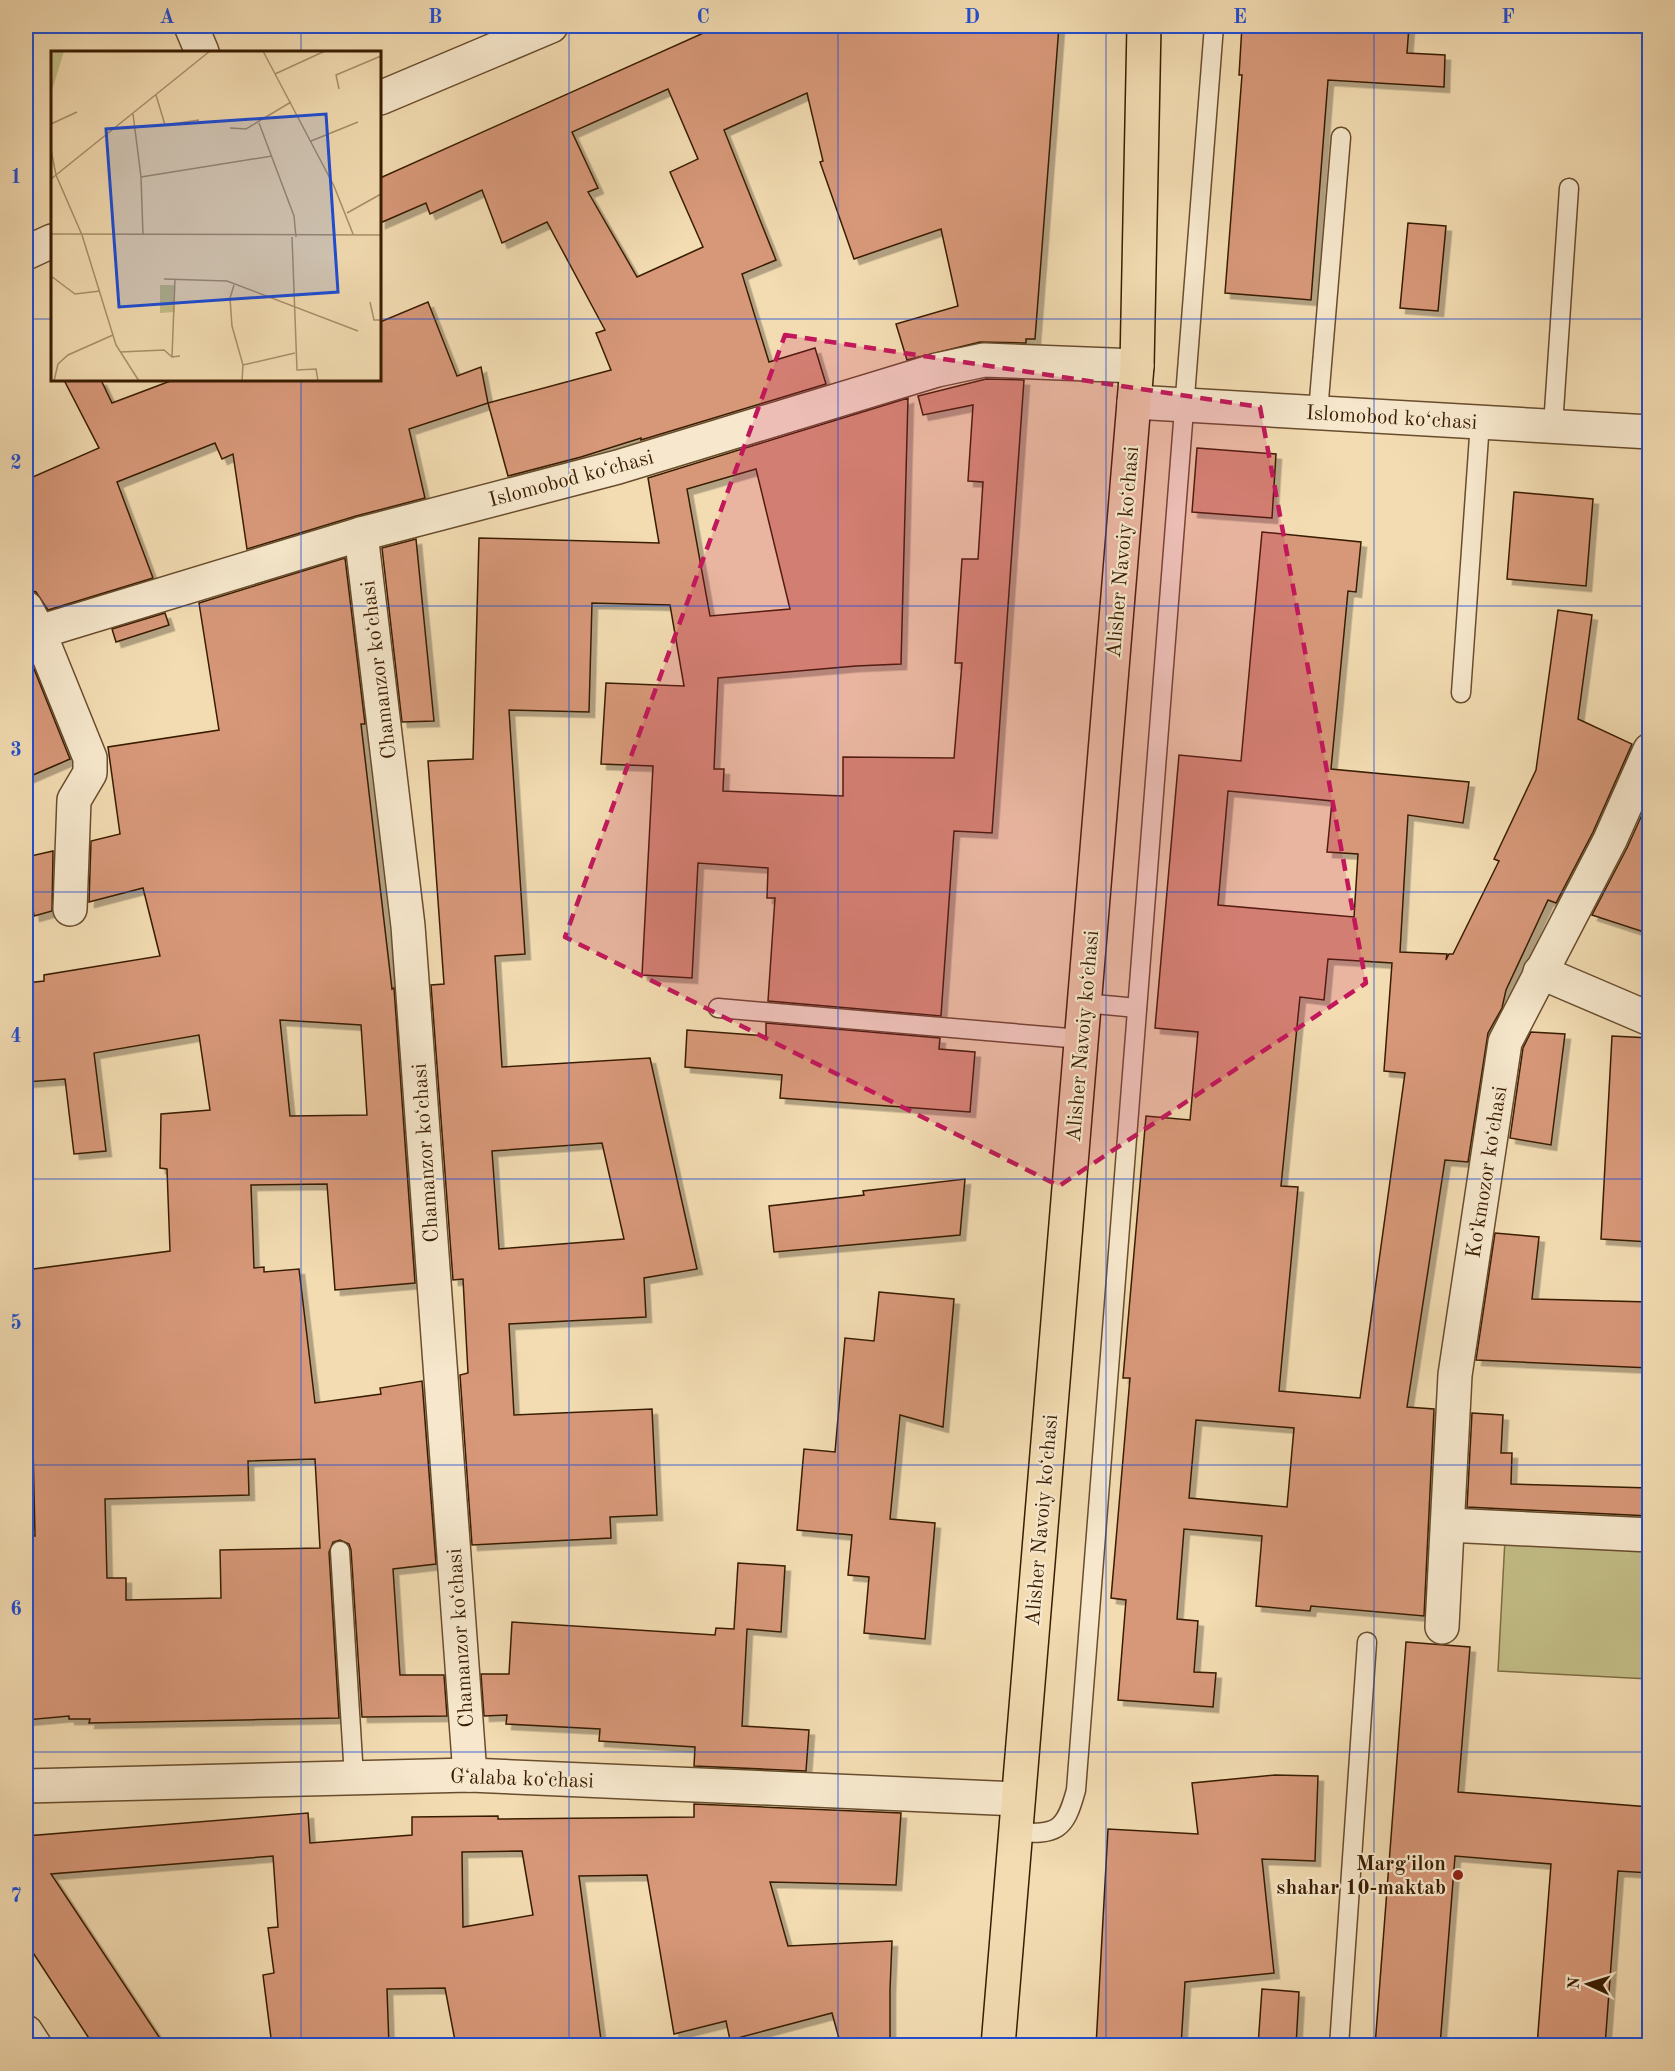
<svg xmlns="http://www.w3.org/2000/svg" width="1675" height="2071" viewBox="0 0 1675 2071" font-family="'Old Standard TT',serif">
	<defs>
		<filter id="shadow"><feDropShadow dx="5.5" dy="5.5" stdDeviation="0" flood-color="#0004"/></filter>
	</defs>
	<rect width="100%" height="100%" fill="#f3dcb2"/>
	<filter id="stains"><feTurbulence type="fractalNoise" baseFrequency=".00333" numOctaves="4"/><feColorMatrix values="0 0 0 0 .2 0 0 0 0 .09 0 0 0 0 .02 0 0 0 .5 -.17"/></filter>
	<radialGradient id="worn" r=".72"><stop offset=".6" stop-color="#630" stop-opacity="0"/><stop offset="1" stop-color="#630" stop-opacity=".3"/></radialGradient>
	<polygon fill="#c3be87" stroke="#7e6e44" stroke-width="1.5" points="1505,1539 1649,1546 1649,1679 1498,1671"/>
	<g fill="#d79879" stroke="#391d01" stroke-width="1.5" fill-rule="evenodd" filter="url(#shadow)">
		<path d="M719,26h340l-24,313h-9v4l-46,-1 -73,18 -11,-36 62,-18 -17,-77 -87,30 -34,-97 3,-1 -16,-68 -83,37 52,130 -34,14 27,88 46,-14 11,36 -185,56v-2l-60,19 -73,19 -20,-73 -79,26 16,69 -69,18 -109,33 -14,-95 -11,5 -7,-16 -98,39 36,96 -105,32 -12,-18 -10,-3v-109l73,-32 -35,-68h37l11,23 61,-23h207v-58l48,-20 29,74 24,-9 7,36 123,-33 -15,-37 9,-3 -58,-108 -45,21 -20,-53 -52,24 -4,-11 -46,20v-45zM668,89l30,70 -28,13 33,75 -66,30 -49,-85 10,-4 -26,-56z"/>
		<polygon points="1242,26 1409,26 1407,53 1445,55 1444,87 1328,80 1311,300 1225,293 1242,75 1239,75"/>
		<polygon points="1408,223 1446,226 1438,311 1400,308"/>
		<path d="M986,379l38,1 -32,453 -38,-2 -13,185 -173,-15 7,-103h-8l1,-30 -70,-5 -6,115 -50,-3 11,-209 -52,-2 5,-81 78,3 -14,-81 -78,-2 -3,109 -80,-2 16,244 -30,2 7,111 148,-9 47,211 -53,9 2,39 -137,7 5,91 138,-6 5,106 -47,2 1,21 -139,7 -12,-170 8,-2 -5,-94 -10,1 -22,-295 13,-1 -16,-223 45,-2 6,-221 180,5 -11,-65 260,-80 -7,266 -45,2 -138,12 -4,91h10l-1,22 120,5v-39l111,1 8,-95h-7l7,-104h16l5,-77 -15,-1 5,-76 -50,10 -5,-19zM756,469l34,140 -80,7 -23,-127zM602,1143l22,96 -125,10 -7,-98z"/>
		<polygon points="1197,448 1276,454 1272,518 1192,512"/>
		<polygon points="1514,492 1593,499 1586,586 1507,579"/>
		<path d="M1262,532l99,10 -5,50 -8,-1 -17,178 138,13 -6,41 -55,-8 -8,137 47,2 -1,6 3,-6h4l46,-93 -5,-2 42,-89 22,-160 34,5 -14,104 54,25 -39,88 -37,71 -8,-3 -42,90 -4,18 -14,25 -20,129 -23,-2 -38,247 27,2 -10,207 -113,-10 -1,5 -54,-5 6,-70 -78,-7 -7,90 21,2 -4,51 22,1 -3,34 -95,-7 8,-100 -15,-2 19,-220h-7l23,-262 44,4 8,-88 -43,-4 24,-273 62,6zM1228,791l104,10 -5,51 31,2 -4,63 -136,-12zM1328,959l64,4 -8,108 21,2 -45,325 -81,-7 19,-204 -17,-1 19,-189 24,3zM1196,1420l98,8 -7,79 -98,-9z"/>
		<polygon points="416,539 434,721 402,722 382,548"/>
		<path d="M345,558l20,166h-4l31,265 2,-1 21,295 -80,7 -8,-106 -76,1 3,83 10,-1v5l35,-3 16,134 66,-9 -1,-6 42,-7 14,183 -43,5 7,106h44l3,41 -85,1 -11,-167 -2,-6 -9,-4 -7,2 -4,10 10,166 -250,5 1,-4h-21v-3l-43,4v-116h6l-2,-68h5l-2,-90h-7v-176l144,-19 -3,-82 -7,-1 1,-54 49,-4 -11,-75 -105,18 12,98 -32,3 -9,-75 -39,3v-99l18,-2v-6l116,-19 -17,-68 -54,14 2,-61 29,-7 -12,-87 111,-17 -20,-127zM280,1020l81,5 6,90 -77,1zM315,1459l5,89 -100,2 1,48 -95,2v-22h-19l-2,-79 144,-4 -1,-34z"/>
		<polygon points="165,613 169,625 116,642 112,629"/>
		<polygon points="26,649 70,759 26,778"/>
		<polygon points="1650,797 1650,934 1592,915 1627,848"/>
		<polygon points="53,851 52,911 34,916 32,902 26,904 26,857"/>
		<polygon points="766,1023 940,1038 939,1049 975,1052 970,1112 780,1098 782,1075 685,1067 687,1030 766,1036"/>
		<polygon points="1531,1032 1565,1034 1551,1145 1510,1138 1523,1048"/>
		<polygon points="1612,1036 1650,1038 1650,1242 1601,1239"/>
		<polygon points="965,1179 960,1235 774,1252 769,1206 864,1195 863,1191"/>
		<polygon points="1495,1233 1539,1237 1532,1299 1650,1302 1650,1368 1476,1360"/>
		<polygon points="879,1292 954,1299 943,1427 900,1415 890,1519 935,1523 925,1639 864,1633 869,1577 848,1575 852,1535 797,1530 804,1449 835,1452 845,1338 874,1341"/>
		<polygon points="1472,1413 1503,1415 1501,1453 1512,1453 1511,1484 1650,1488 1650,1516 1467,1507"/>
		<polygon points="738,1563 785,1566 781,1632 747,1629 742,1726 809,1730 806,1771 694,1766 695,1747 599,1741 600,1729 506,1724 507,1715 484,1716 481,1674 509,1674 512,1622 715,1635 716,1628 734,1629"/>
		<polygon points="1406,1642 1470,1647 1458,1792 1650,1807 1650,1873 1618,1871 1605,2046 1537,2046 1551,1864 1455,1856 1440,2046 1375,2046"/>
		<polygon points="1275,1775 1318,1776 1315,1861 1262,1859 1274,1973 1185,1982 1181,2046 1096,2046 1108,1829 1198,1834 1192,1783"/>
		<path d="M694,1804l207,9 -5,72 -126,-3 18,64 104,-5 -2,49v56h-49l-9,-33 -102,27 -4,-19 -52,13 -27,-159 -68,1 22,164 -37,6h-108l-11,-58 -58,1 2,57h-117l-9,-71 11,-2 -6,-45 10,-1 -5,-71 -222,18 114,172h-71l-68,-104v-106l282,-23 2,30 102,-8v-18l86,-1v3l196,-2zM522,1851l11,64 -70,12 -1,-75z"/>
		<polygon points="1262,1989 1299,1992 1296,2046 1258,2046"/>
	</g>
	<g fill="none" stroke-linecap="round" stroke-linejoin="round">
		<g stroke="#684d2d" stroke-width="21">
			<g id="lane">
				<polyline points="1318,412 1341,137"/>
				<polyline points="1553,426 1569,188"/>
				<polyline points="1461,693 1480,422"/>
				<polyline points="1084,1003 1137,1008"/>
				<polyline points="718,1008 1081,1039"/>
				<polyline points="340,1551 354,1777"/>
				<path d="M1015,1832c42,3 50,-1 61,-42l138,-1764"/>
				<polyline points="1339,2046 1367,1642"/>
			</g>
		</g>
		<g stroke="#684d2d" stroke-width="36">
			<g id="street">
				<polyline points="191,26 202,52"/>
				<polyline points="380,98 551,26"/>
				<polyline points="26,253 52,241"/>
				<path id="s1" d="M1134,402l516,30"/>
				<polyline points="361,534 408,926 470,1775"/>
				<polyline points="26,608 39,632 90,758 90,773 74,800 70,909"/>
				<polyline points="39,632 361,534 618,467 937,370 984,360 1137,366"/>
				<polyline points="1540,972 1650,1019"/>
				<polyline points="1448,1525 1650,1535"/>
				<polyline points="1442,1627 1455,1375 1505,1042 1610,840 1650,750"/>
				<polyline points="26,1786 470,1775 1018,1799"/>
				<polyline points="26,2032 35,2046"/>
			</g>
		</g>
		<g stroke="#391d01" stroke-width="36">
			<polyline id="primary" points="998,2046 1137,366 1144,26"/>
		</g>
		<use href="#lane" stroke="#f7e8cd" stroke-width="18"/>
		<use href="#street" stroke="#f7e8cd" stroke-width="33"/>
		<use href="#primary" stroke="#f3dcb2" stroke-width="33"/>
	</g>
	<path fill="#c2185b" fill-opacity="0.2" stroke="#c2185b" stroke-width="4.5" stroke-dasharray="12 8" stroke-linejoin="round" d="M785,335l475,72 106,576 -307,203 -494,-249z"/>
	<path fill="none" stroke="#1d4ed8" stroke-width="1.5" stroke-opacity="0.55" d="M301,26v26M569,26v2020M838,26v2020M1106,26v2020M1374,26v2020M26,319h26M380,319h1270M301,380v1666M26,606h1624M26,892h1624M26,1179h1624M26,1465h1624M26,1752h1624"/>
	<circle fill="#8f2418" stroke="#f7e8cd" stroke-width="2" cx="1458" cy="1875" r="6"/>
	<g text-anchor="middle" stroke-width="4.5" stroke-linejoin="round" paint-order="stroke">
		<g font-size="21" fill="#391d01" stroke="#f7e8cd">
			<text dy="7" stroke="none"><textPath href="#s1" startOffset="258">Islomobod ko‘chasi</textPath></text>
			<text transform="translate(571 478) rotate(-15)" y="7">Islomobod koʻchasi</text>
			<text transform="translate(1122 552) rotate(-85)" y="7">Alisher Navoiy koʻchasi</text>
			<text transform="translate(378 670) rotate(-97)" y="7">Chamanzor koʻchasi</text>
			<text transform="translate(1082 1036) rotate(-85)" y="7">Alisher Navoiy koʻchasi</text>
			<text transform="translate(425 1153) rotate(-94)" y="7">Chamanzor koʻchasi</text>
			<text transform="translate(1486 1172) rotate(-81)" y="7">Koʻkmozor koʻchasi</text>
			<text transform="translate(1041 1520) rotate(-85)" y="7">Alisher Navoiy koʻchasi</text>
			<text transform="translate(460 1638) rotate(-94)" y="7">Chamanzor koʻchasi</text>
			<text transform="translate(522 1778) rotate(2)" y="7">Gʻalaba koʻchasi</text>
		</g>
		<g font-size="21" font-weight="bold" fill="#391d01" stroke="#f7e8cd" text-anchor="end">
			<text x="1446" y="1870">Marg'ilon<tspan x="1446" dy="24">shahar 10-maktab</tspan></text>
		</g>
	</g>
	<g transform="translate(51 51)">
		<rect width="330" height="330" fill="#f3dcb2"/>
		<path d="M0,0h13l-13,43zM109,234h14l1,27 -15,1z" fill="#c3be87"/>
		<path fill="none" stroke="#a9906b" stroke-width="1.5" d="M212,0l71,135 19,48M224,23l50,-23M288,38l-3,-14 45,-19M105,44l9,30 34,-5M82,63l8,63 2,58M208,72l35,93 2,21M0,73l26,-12M179,77l16,1 45,-27M260,90l47,-19M0,99l5,25 26,60 34,110 23,36M90,126l131,-21M0,128l159,-128M296,162l34,-19M0,183l330,1M241,186l5,133 19,-1 2,12M0,225l24,18 25,-3M113,228l63,2 131,50M183,234l-4,13 2,28 11,39 -1,16M319,251l4,18h7M69,301l44,-2 8,7 8,-1M121,306l3,-78M192,314l52,-12M3,330l4,-17 10,-9 45,-20"/>
		<path fill="#1d4ed8" fill-opacity="0.15" stroke="#1d4ed8" stroke-width="3" d="M275,63l12,178 -219,15 -13,-178z"/>
		<rect width="330" height="330" fill="none" stroke="#391d01" stroke-width="3"/>
	</g>
	<rect width="1675" height="2071" fill="none" stroke="#f3dcb2" stroke-width="66"/>
	<g transform="translate(1588 1984) rotate(274)" stroke="#f7e8cd" stroke-width="4.5" paint-order="stroke">
	<path d="M0-4.5L10 22L0 15L-10 22Z" fill="#391d01"/>
	<text y="-9" font-size="16" font-weight="bold" text-anchor="middle" fill="#391d01">N</text>
	</g>
	<rect x="33" y="33" width="1609" height="2005" fill="none" stroke="#1d4ed8" stroke-width="2"/>
	<g font-size="20" text-anchor="middle" font-weight="bold" fill="#1d4ed8">
		<text x="167" y="23">A</text>
		<text x="435" y="23">B</text>
		<text x="703" y="23">C</text>
		<text x="972" y="23">D</text>
		<text x="1240" y="23">E</text>
		<text x="1508" y="23">F</text>
		<text x="16" y="183">1</text>
		<text x="16" y="469">2</text>
		<text x="16" y="756">3</text>
		<text x="16" y="1042">4</text>
		<text x="16" y="1329">5</text>
		<text x="16" y="1615">6</text>
		<text x="16" y="1902">7</text>
	</g>
	<rect width="100%" height="100%" filter="url(#stains)"/>
	<rect width="100%" height="100%" fill="url(#worn)"/>
</svg>
